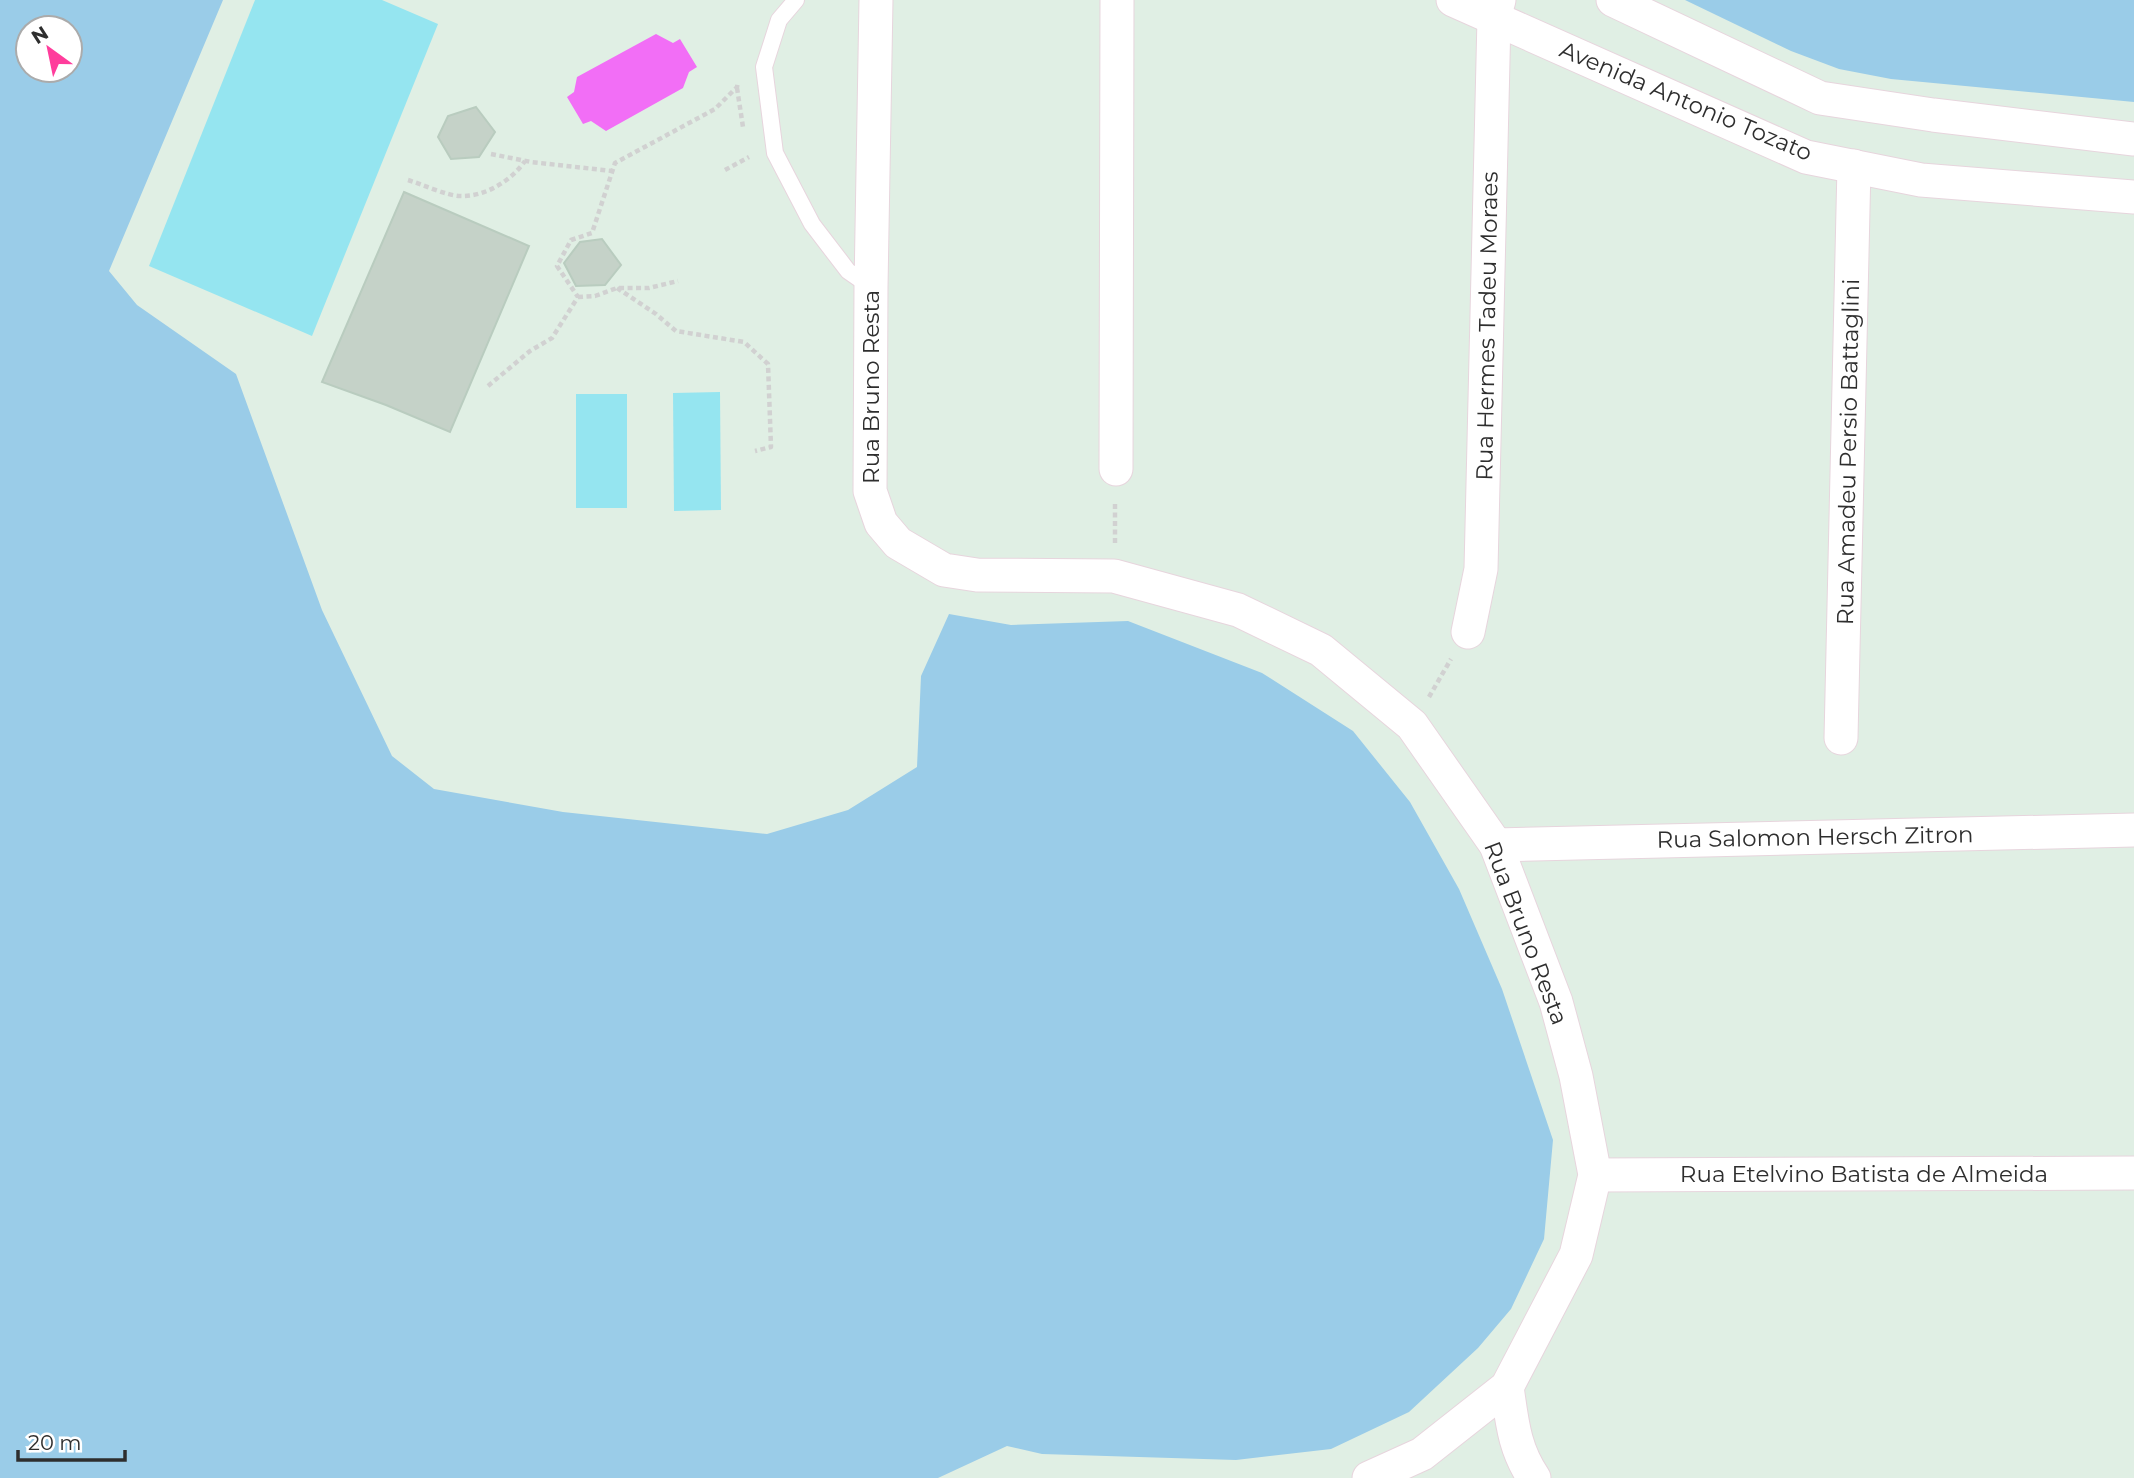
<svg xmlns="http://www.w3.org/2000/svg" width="2134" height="1478" viewBox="0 0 2134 1478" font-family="Montserrat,sans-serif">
	<rect width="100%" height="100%" fill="#e0efe4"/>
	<g fill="#9acce8" fill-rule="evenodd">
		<path d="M0,0h223l-114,271 28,34 99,69 86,236 70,146 42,33 129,23 204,22 81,-24 69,-43 4,-91 28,-62 62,11 117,-4 134,52 91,58 57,71 49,87 43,100 51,151 -9,99 -33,70 -33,39 -69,64 -78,37 -95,11 -194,-6 -35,-8 -69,32h-938zM28,28h42v42h-42z"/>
		<polygon points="1685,0 2134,0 2134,102 1891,79 1839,69 1791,51"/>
	</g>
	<g fill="#95e5f0">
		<polygon points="255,0 382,0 438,24 312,336 149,266"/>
		<polygon points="720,392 721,510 674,511 673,393"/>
		<rect x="576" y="394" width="51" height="114"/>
	</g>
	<polygon fill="#f26ef6" points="656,34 673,43 680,39 697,67 689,72 683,88 606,131 591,121 583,124 567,97 574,92 577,77"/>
	<g fill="#c5d2c8" stroke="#b9ccbf" stroke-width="2">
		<polygon points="476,107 495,132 479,157 451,159 438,137 448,116"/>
		<polygon points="404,192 529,246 450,432 386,405 322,382"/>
		<polygon points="602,239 621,265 605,285 576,286 564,263 580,242"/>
	</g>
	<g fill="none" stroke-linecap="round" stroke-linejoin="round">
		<g stroke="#e7d5dd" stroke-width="18">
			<polyline id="lane" points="796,0 779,20 764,67 775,153 812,224 848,271 871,287"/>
		</g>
		<g stroke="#e7d5dd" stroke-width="35">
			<g id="street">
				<polyline points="876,0 871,287 870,491 881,523 898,543 944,570 977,575 1114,576 1238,610 1321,650 1412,725 1496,845 1556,1002 1576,1076 1595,1175 1576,1255 1507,1387 1422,1454 1369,1478"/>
				<polyline points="1453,0 1806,157 1921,180 2134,197"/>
				<polyline points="1613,0 1820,98 1933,115 2134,139"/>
				<polyline points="1116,469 1117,0"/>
				<polyline points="1468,632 1481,569 1494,18 1499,0"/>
				<polyline points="1841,738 1854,166"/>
				<polyline points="1496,845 2134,830"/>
				<polyline points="1595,1175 2134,1173"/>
				<path d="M1507,1387c5,34 7,62 27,91"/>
			</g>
		</g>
		<g stroke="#d1d1d1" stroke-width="4.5" stroke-dasharray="5 3.5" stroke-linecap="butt">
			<polyline points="737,88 743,127"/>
			<polyline points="491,154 531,162 612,171"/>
			<polyline points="725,170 749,157"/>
			<path d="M408,180c13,4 40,16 52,16 25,1 51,-15 65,-35"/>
			<polyline points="617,288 656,314 676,331 744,342 768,364 771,447 755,451"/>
			<polyline points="578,297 595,296 617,288 649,288 678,281"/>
			<polyline points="488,386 530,351 552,338 578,297 557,266 571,240 592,233 615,163 715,109 737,87 738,82"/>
			<polyline points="1115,543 1115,503"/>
			<polyline points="1429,697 1451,659"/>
		</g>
		<use href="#lane" stroke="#fff" stroke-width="16"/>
		<use href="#street" stroke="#fff" stroke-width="33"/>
	</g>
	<g text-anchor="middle" stroke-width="5" stroke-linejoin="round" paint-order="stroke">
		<g font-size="23" fill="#2e2e2e" stroke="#fff">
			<text transform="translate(1686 101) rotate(23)" y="8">Avenida Antonio Tozato</text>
			<text transform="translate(1487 326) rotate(-89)" y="8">Rua Hermes Tadeu Moraes</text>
			<text transform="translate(871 387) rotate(-90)" y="8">Rua Bruno Resta</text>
			<text transform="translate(1848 452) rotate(-89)" y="8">Rua Amadeu Persio Battaglini</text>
			<text transform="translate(1815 837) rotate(-1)" y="8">Rua Salomon Hersch Zitron</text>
			<text transform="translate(1526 933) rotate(69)" y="8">Rua Bruno Resta</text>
			<text x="1864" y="1182">Rua Etelvino Batista de Almeida</text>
		</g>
	</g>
	<g transform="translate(49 49) rotate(327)"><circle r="33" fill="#ffffff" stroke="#ababab" stroke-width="2"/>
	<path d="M0-5L12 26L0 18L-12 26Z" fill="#ff3d9c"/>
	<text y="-10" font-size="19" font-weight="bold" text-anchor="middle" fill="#2e2e2e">N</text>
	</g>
	<path d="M18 1450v10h107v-10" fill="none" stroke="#2e2e2e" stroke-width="3.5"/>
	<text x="28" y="1450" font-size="21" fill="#2e2e2e" stroke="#ffffff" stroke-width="5" paint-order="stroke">20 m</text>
</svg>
